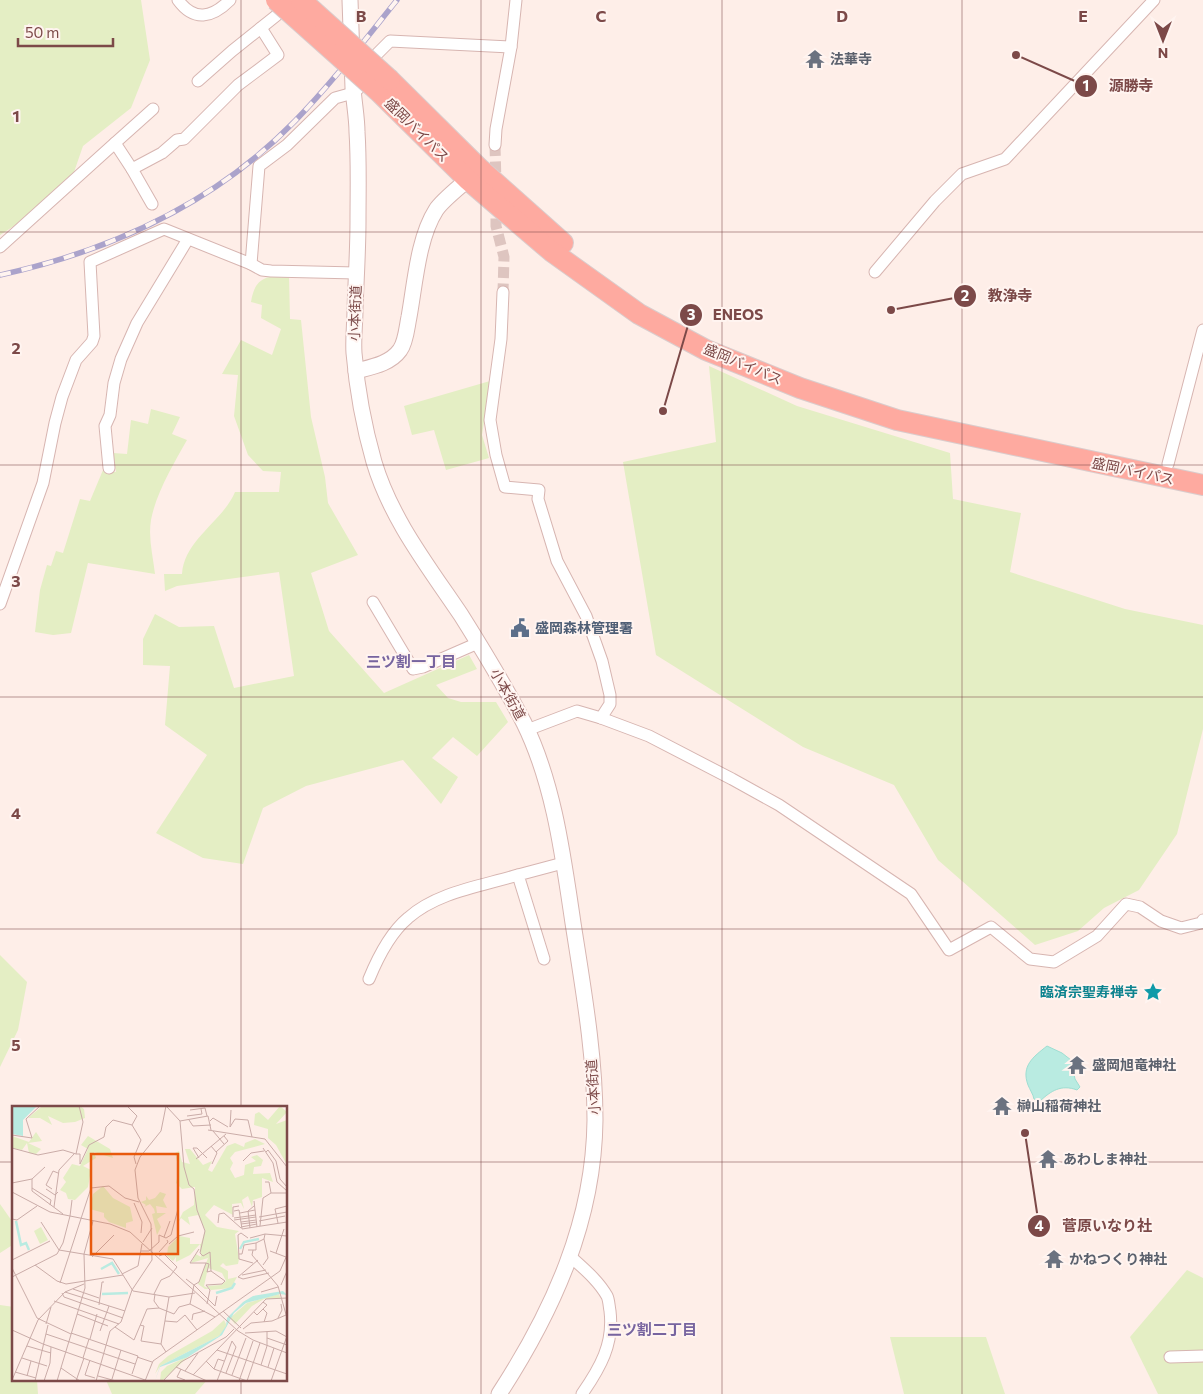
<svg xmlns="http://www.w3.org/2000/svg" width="1203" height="1394" viewBox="0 0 1203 1394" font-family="Commissioner,'Noto Sans JP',sans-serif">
	<rect width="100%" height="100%" fill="#feeee8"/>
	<g fill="#e4eec4">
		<polygon points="0,0 141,0 150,60 131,108 83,146 73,175 17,224 0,235"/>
		<path d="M289,275l1,44 11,1 10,97 14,60 3,26 30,52 -47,18 18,58 55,62 85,-38 8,14 -41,16 12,13 13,4h35l12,20 -31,34 -24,-19 -21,21 26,19 -17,27 -38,-44 -97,26 -43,22 -20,56 -40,-6 -47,-25 51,-78 -42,-30 5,-59 -27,-1v-26l12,-25 24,13 35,-1 20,62 60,-12 -15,-104 -102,14 -12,5 -1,-17h18c2,-34 41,-53 53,-82h44l2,-20 -18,-1 -15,-16 -14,-39 4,-41 -16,-1 19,-34 31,15 9,-26 -20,-11 1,-13 -11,-3c4,-25 15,-26 38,-27z"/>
		<polygon points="709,366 797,406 950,453 953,499 1021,513 1010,572 1125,609 1203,625 1203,729 1177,834 1139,890 1104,908 1078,931 1035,945 938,860 894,785 803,747 656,655 623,462 716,442"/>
		<polygon points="490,381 482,435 489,458 446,470 434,430 412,435 404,406"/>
		<path d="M151,409l29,8 -8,17 15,6c-13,23 -31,53 -36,80 -3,18 2,36 4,54l-67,-11 -17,70 -18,2 -18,-3 5,-42 7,-25 4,1 5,-15 7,2 17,-54 10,2 13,-31 13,2 -3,-19 14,1 4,-34 17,4z"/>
		<polygon points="0,955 27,982 18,1030 0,1067"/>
		<polygon points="0,1204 14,1224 14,1244 0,1253"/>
		<polygon points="1187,1270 1203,1278 1203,1394 1158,1394 1130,1337"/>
		<polygon points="0,1305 14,1307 14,1380 37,1380 38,1394 0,1394"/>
		<polygon points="890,1337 986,1337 1005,1394 904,1394"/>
		<polygon points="106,1380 207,1380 195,1394 112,1394"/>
	</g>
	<path fill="#b9ebe1" stroke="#9eded2" d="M1047,1046l15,7 9,7 4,19 5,8 -3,3c-16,-6 -26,1 -37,11l-6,-2c-1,-5 -4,-9 -6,-14 -7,-19 5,-28 19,-39z"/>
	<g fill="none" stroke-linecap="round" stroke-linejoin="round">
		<g stroke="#dec5c0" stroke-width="11" stroke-dasharray="11 5.5" stroke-linecap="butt">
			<polyline points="495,145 496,184"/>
			<polyline points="496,202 496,226 504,257 503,292"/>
		</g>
		<g stroke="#d7b5b1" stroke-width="13">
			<g id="minor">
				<path d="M178,0c16,22 34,18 52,0"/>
				<polyline points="370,67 374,57 390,41 511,47"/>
				<polyline points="198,81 232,51 277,15"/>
				<polyline points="495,145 496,129 511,47 516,0"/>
				<polyline points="132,169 115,143 153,109"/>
				<polyline points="152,204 132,169 162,153 177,140 184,139 238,85 278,55 261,28"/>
				<polyline points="0,247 115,143"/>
				<polyline points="251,264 262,270 271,271 356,273"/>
				<polyline points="875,272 935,201 962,174 1005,159 1154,0"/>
				<polyline points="503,292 501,339 490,420 496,455 505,487 539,490 538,499 557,561 586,616 602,661 610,695 610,704 601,718"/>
				<polyline points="1168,464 1203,330"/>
				<polyline points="109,468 105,426 110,415 114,383 121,359 137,323 188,239"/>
				<polyline points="373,602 413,669 423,667 478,643"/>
				<polyline points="0,604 43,483 55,423 62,397 76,360 92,342 94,336 90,262 164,229 251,264 259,166 287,145 335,98 353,93 359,88"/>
				<polyline points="527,730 577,711 601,718 649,736 732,779 779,805 911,894 949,950 991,927 1030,959 1054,962 1097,936 1126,904 1140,907 1161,921 1181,928 1201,923 1203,920"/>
				<polyline points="544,959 518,875 563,863"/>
				<path d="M369,979c9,-22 21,-46 39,-61 29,-26 74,-32 110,-43"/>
				<path d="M570,1256c13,12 28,24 37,40 2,4 2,10 3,15 4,33 -10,57 -28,83"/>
				<polyline points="1170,1357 1203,1356"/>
			</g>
		</g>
		<g stroke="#d7b5b1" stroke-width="17">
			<g id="tertiary">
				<path d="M350,0c1,29 2,59 3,88 1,15 4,30 4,44 2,30 1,59 1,89 0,29 -2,59 -3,88 0,15 -2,30 -1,44 3,36 10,74 20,109 17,57 54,104 87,153 22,35 44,71 63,108 30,61 39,133 49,200 10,65 22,131 22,197 -1,101 -42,191 -96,274"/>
				<path d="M356,371c15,-4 34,-7 44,-21 6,-8 7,-24 9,-33 6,-33 9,-79 27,-107 7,-11 29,-27 39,-37"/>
			</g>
		</g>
		<g stroke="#dacccc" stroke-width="22">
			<g id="trunk">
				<polyline points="390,80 480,169 563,243"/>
				<polyline points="378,91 468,180 551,251 639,314 706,350 800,388 897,420 1203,485"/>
			</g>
		</g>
		<use href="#minor" stroke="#fff" stroke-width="11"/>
		<use href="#tertiary" stroke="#fff" stroke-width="15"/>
		<use href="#trunk" stroke="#feaaa0" stroke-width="20"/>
		<g stroke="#aba3cb" stroke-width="5.5">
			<path id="rail" d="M0,275c110,-24 215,-72 295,-154 37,-38 69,-80 102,-121"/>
		</g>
		<use href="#rail" stroke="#fff4f0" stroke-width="4" stroke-dasharray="11" stroke-linecap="butt"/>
		<g stroke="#dacccc" stroke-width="22" stroke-linecap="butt">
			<g id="trunk-bridge">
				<polyline points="276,0 378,91"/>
				<polyline points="301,0 390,80"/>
			</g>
		</g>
		<use href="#trunk-bridge" stroke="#feaaa0" stroke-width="20"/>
	</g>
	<path fill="none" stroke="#7c4948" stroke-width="1" stroke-opacity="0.55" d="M241,0v1108M481,0v1394M722,0v1394M962,0v1394M0,232h1203M0,465h1203M0,697h1203M0,929h1203M0,1162h14M286,1162h917M241,1380v14"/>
	<defs>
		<g id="temple-bare" transform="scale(1.5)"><path d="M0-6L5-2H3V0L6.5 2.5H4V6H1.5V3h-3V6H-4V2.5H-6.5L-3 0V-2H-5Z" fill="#6b7280" stroke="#fff4f0" stroke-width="2.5" paint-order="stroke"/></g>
		<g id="civic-bare" transform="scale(1.5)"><path d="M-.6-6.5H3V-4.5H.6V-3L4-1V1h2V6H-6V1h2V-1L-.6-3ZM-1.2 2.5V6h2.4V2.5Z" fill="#5c6f8a" stroke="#fff4f0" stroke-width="2.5" paint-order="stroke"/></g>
		<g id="sight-bare" transform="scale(1.5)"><path d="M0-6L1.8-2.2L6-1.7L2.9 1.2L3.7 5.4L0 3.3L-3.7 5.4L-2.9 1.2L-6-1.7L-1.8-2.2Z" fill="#0f9aa8" stroke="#fff4f0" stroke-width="2.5" paint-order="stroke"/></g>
	</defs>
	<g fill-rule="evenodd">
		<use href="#temple-bare" x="815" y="59"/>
		<use href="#civic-bare" x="520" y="628"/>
		<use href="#sight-bare" x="1153" y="992"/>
		<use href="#temple-bare" x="1077" y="1065"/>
		<use href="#temple-bare" x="1002" y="1106"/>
		<use href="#temple-bare" x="1048" y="1159"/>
		<use href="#temple-bare" x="1054" y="1259"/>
	</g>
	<g text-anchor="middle" stroke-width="4" stroke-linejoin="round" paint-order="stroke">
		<g font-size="14" font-weight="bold" fill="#5b616d" stroke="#fff4f0" text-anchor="start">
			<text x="830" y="64">法華寺</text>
			<text x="1092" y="1070">盛岡旭竜神社</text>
			<text x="1017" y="1111">榊山稲荷神社</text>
			<text x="1063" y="1164">あわしま神社</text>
			<text x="1069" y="1264">かねつくり神社</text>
		</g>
		<g font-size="14" fill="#7c4948" stroke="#fff4f0">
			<text transform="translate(417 130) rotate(45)" y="5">盛岡バイパス</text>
			<text transform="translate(355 313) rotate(-88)" y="5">小本街道</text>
			<text transform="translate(743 364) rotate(23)" y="5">盛岡バイパス</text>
			<text transform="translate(1133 471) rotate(12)" y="5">盛岡バイパス</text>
			<text transform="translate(508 694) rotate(61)" y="5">小本街道</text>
			<text transform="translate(593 1087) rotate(-94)" y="5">小本街道</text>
		</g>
		<g font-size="14" font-weight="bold" fill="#4e5e75" stroke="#fff4f0" text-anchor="start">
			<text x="535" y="633">盛岡森林管理署</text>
		</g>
		<g font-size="14" font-weight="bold" fill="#0d838f" stroke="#fff4f0" text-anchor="end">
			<text x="1138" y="997">臨済宗聖寿禅寺</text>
		</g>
		<g font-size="15" font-weight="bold" fill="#77649f" stroke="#fff4f0">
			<text x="411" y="667">三ツ割一丁目</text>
			<text x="652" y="1335">三ツ割二丁目</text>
		</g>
	</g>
	<g transform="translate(12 1106)">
		<rect width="275" height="275" fill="#feeee8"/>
		<path d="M68,0l4,3 1,9 -10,4 -12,1 -15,-7 4,9 -12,-7h-12l13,-11zM268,0l7,6 -11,12 11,-4v45l-11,-20 -8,-7v-9l-14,-4 1,-11 4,-2 9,8zM24,26l6,9 -14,2 13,6 -5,5 -7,-1 -2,-10 -5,7 -10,-2v-12l17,6zM76,30l22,13 3,9 -19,-6 2,6 -13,8 8,4 -3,17 -13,13 -7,-1 -2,-6 -6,-3 6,-8 -3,-4 9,-14 8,2 8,-17 -7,-4zM243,33l10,5 -30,8 -5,6 3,5 -3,6 5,9 9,-3 1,-10 11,-4 -5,-4 6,-2 6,5 -2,6 -7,1 -1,7 17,-1 3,9 -11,-4v19l-9,3 -1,7 -4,-11 -6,4 2,9 -3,-6 -9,1 1,11 -19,-10 -9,10 12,12 22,4 -4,3 4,25 -1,5 -12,2 -3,-3 -3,3 8,5v8l9,-2 -6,11 -20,2 -4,-4 14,-1 5,-4 -4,-8 -14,-5 -4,18 5,3h-4l-7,-5 10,-26 -17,5 5,-9 5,3 -1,-13 -10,11 -14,7v-5l-3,4 -6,-5 1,-9 11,-11 11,2v6h11l4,-14 -7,-15 -10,2 2,8 -9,-7 -4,6 6,-12 11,-7 1,-18 -13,2 -6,-6 3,-13 -4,-17 4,-2 3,11 8,2 -5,-15h5l13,16 9,-4 -4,9 4,2 15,-26 8,-3 9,4 1,-4zM91,80l10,12 17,9 3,14 -7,2v5l-17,-6 -5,-5v-4l-14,-4 3,-15zM148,86l6,2 -3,6 4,8 -11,-2 1,7h9l-9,6 4,8 -4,8 -5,-21 3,-1 -1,-4 -4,-5 -6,3 2,-2 -5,-3 5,-2v-4l3,4 6,-2zM29,121l7,13 -8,4 -6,-13zM267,188l2,5h-17l-12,7 -17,18 -5,-6 17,-15zM212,214l3,6 -8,10 -59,30 -5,8 4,-10 9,-8 44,-25zM177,250l-27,25h-2l1,-9 6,-6z" fill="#e4eec4"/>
		<path d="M0,0h25l-14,14v16l-11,-2zM271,185l4,4 -7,-1 -34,9 -12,10 -12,22 -34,22 -28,10 -5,14 5,-15 59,-30 7,-10 1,-8 16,-16 10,-6z" fill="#b9ebe1"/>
		<path fill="none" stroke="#b9ebe1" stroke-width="2.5" d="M4,115l5,24 5,-2 3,7M228,143l4,-7 15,-3M89,163l11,-6 7,11M204,187l16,-5 3,-5M90,188l26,-1"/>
		<path fill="none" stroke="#caaca8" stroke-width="1" d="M115,0l10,10 -5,9M155,1l13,14 28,-5 3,14M178,4l15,-2 2,8M219,4l-1,17 5,-8 13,1 4,17M175,10l15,-2 -1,-5M177,14l4,6 18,-1M168,15l4,46 5,18 5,4 3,21 8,21 -5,22 3,3 7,-4 1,19 14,10 -3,3 -16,1 4,5 -3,14M198,15l3,-3 15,9M196,24l57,9 22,28M201,25l11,13M0,29l20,3 -6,-19 14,-13M199,40l6,7 -5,11M0,42l26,7 25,-5 13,4M251,42l10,15 4,19 10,9M204,46l12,-11 -4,-5M254,46l2,-2 8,11 4,18 7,8M64,48h4v10l9,-19 15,-8 2,-10 7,-7 19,5 9,15 -7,17 2,7M64,48l7,-32 -4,-16M187,52l-6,-10h4l10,10M184,53l30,-25M231,55l8,-8 13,-2M33,61l-13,12v12l31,23M253,76h4l2,11M0,77l20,-4M20,82l19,12 -1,5M34,83l9,6 3,-3M40,83l-6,-4 7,-14 5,2M0,86l38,20 60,12 20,8 108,99 15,9 34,13M242,95l3,26M122,97l8,19 -1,11M42,101l5,-37 15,-16M222,105l5,-1 3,19 45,-7M228,107l15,-3M58,110l2,-16M221,111v-10l6,-1M247,111l28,-5M222,112l22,-3M0,113l5,1 20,-14M222,114l22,-3M247,115l26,-5M29,116l18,28 54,9 20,32 36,6 26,-4M229,116l15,-2M206,117l1,-9 5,-1 17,15M266,117l-3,-14 12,-3M229,118l16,-2M248,120l3,-28 8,-5h16M229,121l16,-3M238,122l-2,-17 6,-5M152,131l6,-16M236,132l-7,-5 -3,2 1,24 14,4M238,132l15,-4M131,136l9,-14M157,138l9,-8 16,-4M236,144h8v-7l8,-4 1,-5 22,2M241,144l-1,5 26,31 9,32M129,145h8l10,-9v-7l7,3 5,-3 7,-26M258,145l16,6M147,146l9,-10 -1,-2M264,147l8,-24M227,148h3l2,-9 12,-2M80,151l22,-22M0,154l38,-19M246,154l-20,17 5,2 26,-6M178,157h16M178,157l9,-14M23,159l22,16 9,3 57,-9M251,159l5,-7 -4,-19M0,162l25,50 34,16M110,168l16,-8 4,-22M230,169l24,-5M0,171l45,-23 6,-11 7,-27M174,173l8,6 5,-3 7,-19 3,1 -2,8 4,-1M48,177l31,-95 18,-2 16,12 14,4M269,179l6,-14M61,183l26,9M53,186l60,19M53,186l19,-8M249,186l17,-5M50,187l2,4 59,21M142,188l7,-14 9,-4 7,-9 -13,-13 -5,2M143,188l-1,7 5,7M42,195l65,23M178,198l4,-19 21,21 2,-10M87,199l3,-23h2M251,203l4,4 -3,9M211,205l18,17M242,206l3,3 10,-10 -4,-3M65,208l31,12M266,212l4,-8 -1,-6M180,214l1,-6 12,-3M153,215l12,1 8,-7 12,15M34,218l5,-17M128,219l4,1 -3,15 20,3M103,221l19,13 13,-31 12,-1 15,6 5,-7 11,-3 25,13M231,223l8,-6 21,-2 14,-6M0,224l31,14 105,37M88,225l9,-25M59,227l67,23 -6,18M233,227l31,-2 11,6M34,228l89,30M255,232l20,7M78,233l7,-25M15,240l24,7M205,244l70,24M154,246l-5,-8 8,-47M125,251l15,5M10,252l25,8M71,252l6,-19M78,254l-5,15 10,3M194,255l8,8 33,12M249,259l6,-19v-15M164,261l31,14M256,261l6,-19M49,262l19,13M169,263l-4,8 8,3M202,263l4,-10 6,2M173,265l13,-18M3,266l21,6M181,269l73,-76 21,-1M220,269l14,-37M15,270l4,-15M86,270l18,5M100,273l9,-29M0,274l26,-60 27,-28M23,275l13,-56M32,275l6,-18 1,-16M45,275l28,-93 -1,-34 9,-33M64,275l8,-23M84,275l14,-50 11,-9 11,-32 20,-30 -1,-36 -13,-26 -3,-28 5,-13 21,-26 5,-25M133,275l8,-20 127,-90 7,-16M151,275l18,-19 45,-25 8,-8M205,275l15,-40 4,6 -10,26M227,275l14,-40M235,275l13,-38M259,275l16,-45"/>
		<path fill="#e8590c" fill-opacity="0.15" stroke="#e8590c" stroke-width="2.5" d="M79,48h87v100h-87z"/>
		<rect width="275" height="275" fill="none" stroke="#7c4948" stroke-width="2.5"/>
	</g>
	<g font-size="16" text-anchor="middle" font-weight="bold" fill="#7c4948" stroke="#fff4f0" stroke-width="4" stroke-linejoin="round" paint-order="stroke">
		<text x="361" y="22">B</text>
		<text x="601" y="22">C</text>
		<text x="842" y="22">D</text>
		<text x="1083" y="22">E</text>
		<text x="16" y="122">1</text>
		<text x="16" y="354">2</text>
		<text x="16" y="587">3</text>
		<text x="16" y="819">4</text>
		<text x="16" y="1051">5</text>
	</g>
	<path fill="none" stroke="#7c4948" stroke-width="2" d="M1016 55L1086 86M891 310L965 296M663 411L691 315M1025 1133L1039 1226"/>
	<g fill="#7c4948" stroke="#fff4f0" stroke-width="2">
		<circle cx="1016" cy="55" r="5"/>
		<circle cx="891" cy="310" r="5"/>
		<circle cx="663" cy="411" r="5"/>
		<circle cx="1025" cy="1133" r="5"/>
		<circle cx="1086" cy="86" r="12"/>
		<circle cx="965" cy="296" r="12"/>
		<circle cx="691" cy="315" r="12"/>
		<circle cx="1039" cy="1226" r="12"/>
	</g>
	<g font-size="15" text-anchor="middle" font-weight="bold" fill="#fff">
		<text x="1086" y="91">1</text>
		<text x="965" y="301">2</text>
		<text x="691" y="320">3</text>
		<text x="1039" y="1231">4</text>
	</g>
	<g font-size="15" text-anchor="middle" font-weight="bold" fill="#7c4948" stroke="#fff4f0" stroke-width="4" stroke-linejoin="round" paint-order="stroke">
		<text x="1131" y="91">源勝寺</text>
		<text x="1010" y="301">教浄寺</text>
		<text x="738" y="320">ENEOS</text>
		<text x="1107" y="1231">菅原いなり社</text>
	</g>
	<g transform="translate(1163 40) rotate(180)" stroke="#fff4f0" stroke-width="4" paint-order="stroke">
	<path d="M0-4L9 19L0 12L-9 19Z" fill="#7c4948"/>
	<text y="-8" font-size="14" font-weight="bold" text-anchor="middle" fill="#7c4948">N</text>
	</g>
	<path d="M18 38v8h95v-8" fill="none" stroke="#7c4948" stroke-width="2.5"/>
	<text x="25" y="38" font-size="15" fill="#7c4948" stroke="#fff4f0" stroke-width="4" paint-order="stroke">50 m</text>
</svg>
